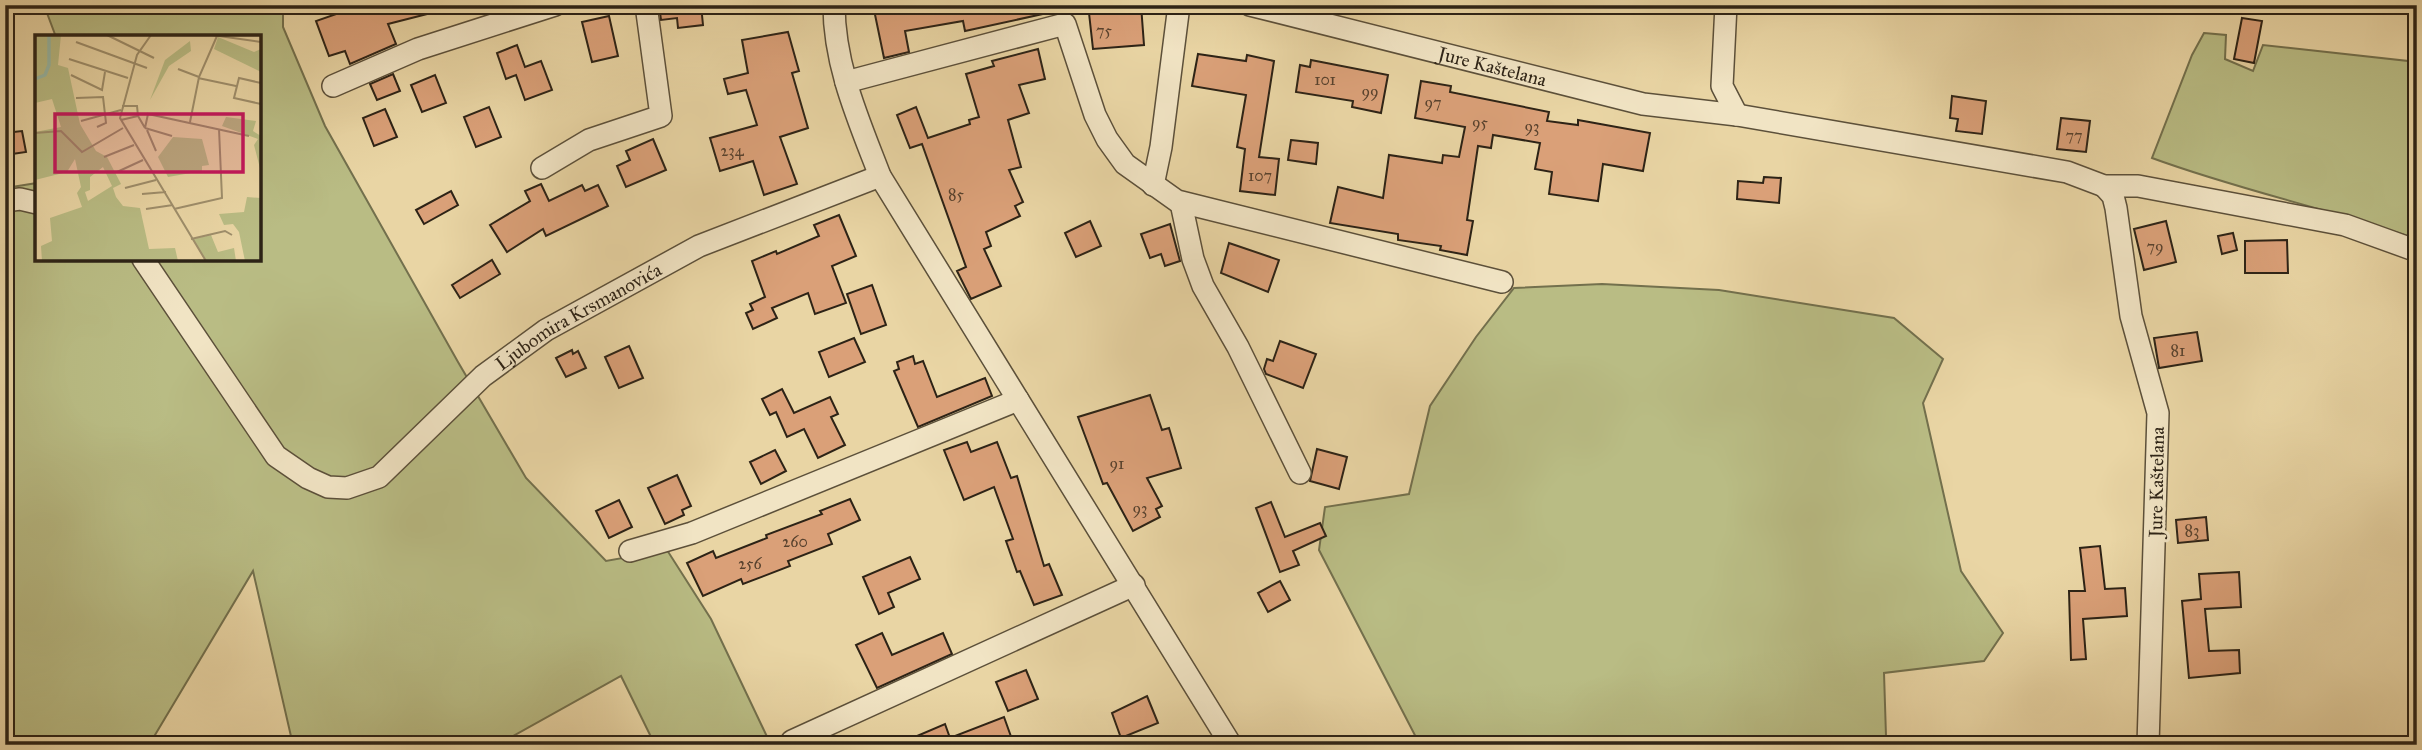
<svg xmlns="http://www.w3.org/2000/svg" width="2422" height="750" viewBox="0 0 2422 750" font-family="'IM FELL Great Primer',serif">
	<rect width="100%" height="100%" fill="#e9d5a4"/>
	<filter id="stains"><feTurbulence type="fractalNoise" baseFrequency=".00286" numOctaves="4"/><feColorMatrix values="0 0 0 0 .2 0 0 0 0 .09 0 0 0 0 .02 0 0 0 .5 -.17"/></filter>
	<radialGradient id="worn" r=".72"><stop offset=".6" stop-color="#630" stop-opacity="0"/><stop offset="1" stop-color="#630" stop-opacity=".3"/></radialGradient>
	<g fill="#b9bc84" stroke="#73704d" stroke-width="2">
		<polygon points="44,5 283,5 283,27 325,126 458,362 526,478 606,561 667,550 711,619 771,745 655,745 621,676 497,745 293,745 253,571 149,745 5,745 5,188 37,183 37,259 259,259 259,37 56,37"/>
		<path d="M2204,33l22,2 -1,24 28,12 10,-26 154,17v177c-88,-30 -178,-49 -265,-81l40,-103z"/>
		<polygon points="1602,284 1719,290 1894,318 1943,359 1923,403 1961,571 2003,633 1984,661 1884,673 1886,736 1834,745 1420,745 1319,550 1325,507 1409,494 1430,406 1476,337 1514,288"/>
	</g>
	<g fill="#daa078" stroke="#2d2316" stroke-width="2">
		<polygon points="362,5 438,5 439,11 388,24 396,44 350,64 345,51 329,56 316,21"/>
		<polygon points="659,5 701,5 703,25 678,28 677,18 661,20"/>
		<polygon points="873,5 900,5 901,10 928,5 1042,5 1043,14 965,31 963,21 905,31 909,52 884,58"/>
		<polygon points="1123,5 1141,5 1144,45 1093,49 1089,13 1123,10"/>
		<polygon points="609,16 618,56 592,62 582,22"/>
		<polygon points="2242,18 2262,21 2254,63 2234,59"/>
		<polygon points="788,32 799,71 792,73 808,128 780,137 797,184 764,195 753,161 720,171 710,138 757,125 746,90 728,94 724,79 748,73 742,40"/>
		<polygon points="517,45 525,67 541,61 552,90 525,100 516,75 506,79 497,53"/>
		<polygon points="1038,49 1045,79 1019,85 1029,113 1008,120 1021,167 1009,170 1023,202 1015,206 1020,216 986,232 991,246 984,249 1001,286 971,299 957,271 966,267 922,144 910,148 897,115 916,107 928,138 970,124 969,120 979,117 966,74 994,66 992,61"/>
		<polygon points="1198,54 1246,61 1247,55 1274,61 1259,157 1279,159 1275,195 1240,191 1245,149 1237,147 1246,95 1192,86"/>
		<polygon points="1311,60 1388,75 1381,113 1352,107 1353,101 1296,92 1300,65 1310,67"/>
		<polygon points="393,74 400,91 377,100 370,84"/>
		<polygon points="435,75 446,103 422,112 411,85"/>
		<polygon points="1421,81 1451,86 1450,92 1549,112 1547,121 1578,125 1578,120 1650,133 1643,171 1603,164 1598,201 1549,194 1552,172 1535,169 1540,143 1493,135 1491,148 1478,146 1467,220 1473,221 1467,255 1440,250 1441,246 1398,240 1398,234 1330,223 1338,187 1383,198 1389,155 1442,163 1443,155 1459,157 1465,127 1415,118"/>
		<polygon points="1952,96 1986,101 1982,134 1956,131 1958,119 1950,118"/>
		<polygon points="489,107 501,137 476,147 464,117"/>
		<polygon points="385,109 397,137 374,146 363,118"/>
		<polygon points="2061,118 2090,121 2086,152 2057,149"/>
		<polygon points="22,131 26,152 5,155 5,133"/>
		<polygon points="653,139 666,170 626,187 617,166 630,160 626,151"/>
		<polygon points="1291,140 1318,143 1316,164 1288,160"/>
		<polygon points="1764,177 1781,178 1779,203 1737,199 1738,181 1763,183"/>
		<polygon points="541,184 549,201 582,185 585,191 598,185 608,206 546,236 543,229 507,252 490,225 530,201 525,191"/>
		<polygon points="451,191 458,205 424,224 416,210"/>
		<polygon points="839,215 856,256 832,266 846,303 815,314 808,293 772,308 777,318 753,329 746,313 753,310 750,304 765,297 752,261 776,251 777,254 819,236 814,225"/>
		<polygon points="1090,221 1101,246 1076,257 1065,233"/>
		<polygon points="2166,221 2176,262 2144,270 2134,229"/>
		<polygon points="1170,224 1180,261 1165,266 1161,254 1150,258 1141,234"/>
		<polygon points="2233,233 2237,250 2222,254 2218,236"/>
		<polygon points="2287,240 2288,273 2245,273 2245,241"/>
		<polygon points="1229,243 1279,260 1268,292 1221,273"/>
		<polygon points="492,260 500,274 460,298 452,285"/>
		<polygon points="872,285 886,325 861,334 847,294"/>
		<polygon points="2197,332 2202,361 2159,368 2154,338"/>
		<polygon points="854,338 865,362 829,377 819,352"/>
		<polygon points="1280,341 1316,354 1303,388 1266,374 1264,369 1267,359 1273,361"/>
		<polygon points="629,346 643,378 619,388 605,357"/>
		<polygon points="572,350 573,354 578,351 586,368 566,377 556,358"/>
		<polygon points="913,356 915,364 923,361 937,397 985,378 992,396 918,427 894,371 899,369 897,362"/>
		<polygon points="782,389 794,413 830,397 838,414 831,417 845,445 818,458 804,429 787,437 776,412 770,415 762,399"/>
		<polygon points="1150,395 1162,430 1169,428 1181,468 1147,478 1162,506 1156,509 1160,517 1133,531 1107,483 1103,484 1078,417"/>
		<polygon points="967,442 971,452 997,442 1011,478 1017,476 1044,566 1049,564 1062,595 1034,605 1020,571 1017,572 1006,541 1013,539 994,487 964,500 944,450"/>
		<polygon points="1317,449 1347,457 1339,489 1310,481"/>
		<polygon points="775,450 786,471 761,484 750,462"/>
		<polygon points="677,475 691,506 682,510 684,515 665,524 648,488"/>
		<polygon points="850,499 860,520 828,534 832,544 788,561 790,566 743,584 741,579 703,596 687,563 713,551 716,558 767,538 766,535 822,514 820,511"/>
		<polygon points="619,500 632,527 609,538 596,511"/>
		<polygon points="1271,502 1285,537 1320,523 1326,536 1293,551 1299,565 1280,572 1256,508"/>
		<polygon points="2206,517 2208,540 2178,543 2176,520"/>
		<polygon points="2100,546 2105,589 2125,588 2127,616 2083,619 2086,659 2071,660 2069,591 2085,591 2080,548"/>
		<polygon points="910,557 920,579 888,593 894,607 879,614 863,577"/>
		<polygon points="2239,572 2241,607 2205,609 2209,651 2239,650 2240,673 2189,678 2182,601 2201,599 2199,574"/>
		<polygon points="1280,581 1290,600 1268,612 1258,593"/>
		<polygon points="882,633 892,655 943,633 952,654 877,688 856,645"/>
		<polygon points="1026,670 1038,699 1008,711 996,682"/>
		<polygon points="1147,696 1158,723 1121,738 1112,713"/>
		<polygon points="1004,717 1014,745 896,745 945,724 950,738"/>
	</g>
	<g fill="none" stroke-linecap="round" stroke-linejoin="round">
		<g stroke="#5c503a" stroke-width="24">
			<g id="minor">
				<path d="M834,5c0,61 25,116 46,171l351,569"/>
				<path id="s1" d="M1250,5l393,99 94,11 330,57 37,14h34l207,39 72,26"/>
				<polyline points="1726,5 1722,86 1737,115"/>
				<polyline points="846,82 1065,24 1095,115 1107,139 1125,164 1177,201 1502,282"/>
				<polyline points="333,86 418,49 555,5"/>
				<polyline points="542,168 589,140 661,116 646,5"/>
				<polyline points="1153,185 1161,147 1179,5"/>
				<polyline points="2104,186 2113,196 2116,208 2131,316 2158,413 2148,745"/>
				<polyline points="5,201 20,199 37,203"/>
				<polyline points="1181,203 1193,259 1203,286 1238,347 1300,473"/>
				<path id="s2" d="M143,259l133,197 32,22 20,9 19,1 32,-11 104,-101 63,-46 153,-84 181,-70"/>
				<polyline points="630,551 692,533 1018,400"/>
				<polyline points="792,741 1134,585"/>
			</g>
		</g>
		<use href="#minor" stroke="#f1e4c4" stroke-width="21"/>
	</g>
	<g text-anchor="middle" stroke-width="6" stroke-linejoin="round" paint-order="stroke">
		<g font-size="16" fill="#58422e">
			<text x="1104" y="36">75</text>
			<text x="1325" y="85">101</text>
			<text x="1370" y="97">99</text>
			<text x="1433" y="108">97</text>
			<text x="1480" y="128">95</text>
			<text x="1532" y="132">93</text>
			<text x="2074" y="141">77</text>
			<text x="732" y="156">234</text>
			<text x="1260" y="181">107</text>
			<text x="956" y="200">85</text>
			<text x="2155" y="252">79</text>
			<text x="2178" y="356">81</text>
			<text x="1117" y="469">91</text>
			<text x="1140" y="514">93</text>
			<text x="2192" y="536">83</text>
			<text x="795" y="547">260</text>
			<text x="750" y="569">256</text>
		</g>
		<g font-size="19" fill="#2d2316" stroke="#f1e4c4">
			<text dy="7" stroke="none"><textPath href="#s1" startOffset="250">Jure Kaštelana</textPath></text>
			<text dy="7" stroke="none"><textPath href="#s2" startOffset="609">Ljubomira Krsmanovića</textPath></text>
			<text transform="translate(2156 482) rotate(-89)" y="7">Jure Kaštelana</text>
		</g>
	</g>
	<g transform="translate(35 35)">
		<rect width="226" height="226" fill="#e9d5a4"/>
		<path d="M0,0h26l-3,30 10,3 12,56 16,27 11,6 14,27 -8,4 3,9 7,9 17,2 9,41 26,-1 3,13h-136l-1,-15 11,-5 -2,-23 32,-11 -5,-14 4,-6 -6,-28 -8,13 -32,8v-48l26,-5 -9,-28 -17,4zM68,132l9,19 -24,15 -3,-9 5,-2v-13zM183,2l36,15 7,-3v23l-47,-23zM155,6l1,10 -22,15 -19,34 15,-40zM191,82l30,4 -3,10 8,5v36l-7,-27 4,-6 -36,-13zM138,102l29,2 7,26 -7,1v5l-34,6 -10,-20zM212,162l14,1v63h-16l-6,-29 -6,-8 -9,1 -5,-11 25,-2zM176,200l7,17 16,-4 2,13h-31l-12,-22z" fill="#b9bc84" fill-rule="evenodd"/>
		<path fill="none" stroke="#97b9a7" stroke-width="3.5" d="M0,44l10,-4 4,-10v-30"/>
		<path fill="none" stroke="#9e8e6b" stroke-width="2" d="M72,0l47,23M116,0l-14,20 -17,63 86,143M177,0l49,7M41,7l71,26M34,24l59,19M143,34l21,8M36,40l31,15 3,-18M163,43l38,8M226,48l-22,-5 -5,20 27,6M41,63l27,-1 3,26 -9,4M87,71h15l1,10M86,85l17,-4 7,12M46,86l40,-11M155,87l9,-45 18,-41M110,93l3,-14 101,22M110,93l27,8M112,95l9,21M0,98l26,-2 21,21 41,-24M69,122l30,-12M82,137l26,-12M90,153l31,-8M107,159l24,-2M111,174l27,-4M139,174l48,-11 -3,-69M156,204l34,-8 7,4"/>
		<path fill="#c2185b" fill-opacity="0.15" stroke="#c2185b" stroke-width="3.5" d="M20,79h188v58h-188z"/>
		<rect width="226" height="226" fill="none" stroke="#2d2316" stroke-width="3.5"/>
	</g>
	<rect width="2422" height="750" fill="none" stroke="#e9d5a4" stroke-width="28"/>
	<rect x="7" y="7" width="2408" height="736" fill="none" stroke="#2d2316" stroke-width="3.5"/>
	<rect x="14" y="14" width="2394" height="722" fill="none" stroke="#2d2316" stroke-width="2"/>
	<rect width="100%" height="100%" filter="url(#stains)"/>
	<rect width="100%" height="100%" fill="url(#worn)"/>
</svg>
